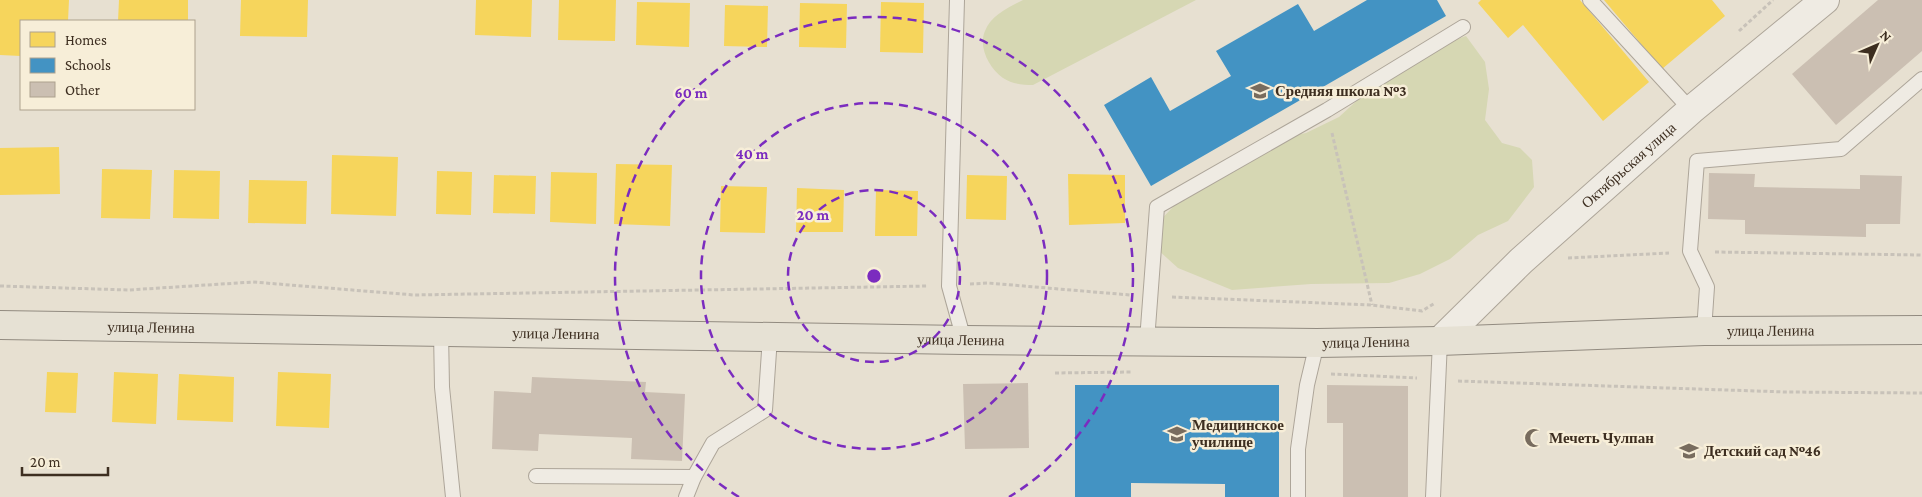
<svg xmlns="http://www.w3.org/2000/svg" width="1922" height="497" viewBox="0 0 1922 497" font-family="'Crimson Pro',serif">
	<rect width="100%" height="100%" fill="#e7e0d1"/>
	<g fill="#d6d7b3">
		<path d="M1023,0h173l-163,85c-10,0 -21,-1 -30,-7 -14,-10 -25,-31 -18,-47 6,-16 24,-24 38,-31z"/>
		<polygon points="1466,36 1485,62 1489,89 1485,120 1502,143 1520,148 1532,160 1534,187 1508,221 1478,235 1450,259 1420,274 1389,283 1311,284 1232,290 1178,268 1157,249 1151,230 1191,188 1281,138 1306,133 1339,117 1363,95 1435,47"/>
	</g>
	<g fill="#f6d55c">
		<polygon points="0,0 69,0 68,21 21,21 21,56 0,55"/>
		<polygon points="119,0 188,0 188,21 118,21"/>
		<polygon points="241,0 308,0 307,37 240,36"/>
		<polygon points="476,0 532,0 531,37 475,35"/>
		<polygon points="559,0 616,0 615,41 558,40"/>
		<polygon points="1481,0 1580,0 1649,82 1603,121 1523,25 1508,38 1478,3"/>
		<polygon points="1604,0 1712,0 1725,16 1662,69"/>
		<polygon points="637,2 690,3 689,47 636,45"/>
		<polygon points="881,2 924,3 923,53 880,52"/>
		<polygon points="800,3 847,4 846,48 799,47"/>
		<polygon points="725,5 768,6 767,47 724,46"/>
		<polygon points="59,147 60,194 0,195 0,148"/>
		<polygon points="332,155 398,157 396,216 331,214"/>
		<polygon points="616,164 672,165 670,226 614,224"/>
		<polygon points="102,169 152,170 150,219 101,218"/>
		<polygon points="174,170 220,171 219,219 173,218"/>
		<polygon points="437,171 472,172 471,215 436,214"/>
		<polygon points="551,172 597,173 596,224 550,222"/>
		<polygon points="1068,174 1125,175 1125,223 1069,225"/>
		<polygon points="494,175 536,176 535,214 493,213"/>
		<polygon points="967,175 1007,176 1006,220 966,219"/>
		<polygon points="249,180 307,181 306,224 248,223"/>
		<polygon points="721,186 767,187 765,233 720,232"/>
		<polygon points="797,188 844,190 843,232 796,232"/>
		<polygon points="876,190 918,191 917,236 875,236"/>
		<polygon points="47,372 78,373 76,413 45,412"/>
		<polygon points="114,372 158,374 156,424 112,422"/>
		<polygon points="278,372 331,374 329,428 276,426"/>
		<polygon points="179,374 234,377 233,422 177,420"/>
	</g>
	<g fill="#4393c3">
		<polygon points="1367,0 1437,0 1446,16 1151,186 1104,105 1151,77 1170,111 1231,76 1216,51 1298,4 1314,31"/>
		<polygon points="1075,385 1279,385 1279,497 1225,497 1225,484 1131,483 1131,497 1075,497"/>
	</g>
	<g fill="#cbbfb2">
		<polygon points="1878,0 1922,0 1922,51 1836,125 1792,74"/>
		<polygon points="1709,173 1755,174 1754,187 1860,189 1860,175 1902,176 1900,224 1866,224 1866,237 1745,234 1745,220 1708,219"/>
		<polygon points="532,377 646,382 645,392 685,394 682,461 631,459 632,438 539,434 538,451 492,449 494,391 531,393"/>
		<polygon points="1028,383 1029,448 965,449 963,384"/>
		<polygon points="1327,385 1408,386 1408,497 1343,497 1343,423 1327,423"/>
	</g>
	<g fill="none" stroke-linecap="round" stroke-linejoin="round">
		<g stroke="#ada599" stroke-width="16">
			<g id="lane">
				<polyline points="957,0 949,286 964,340"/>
				<polyline points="1590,0 1691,110"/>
				<polyline points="1704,331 1707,287 1690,251 1697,161 1841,149 1922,79"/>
				<polyline points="441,332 442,387 453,497"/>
				<polyline points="1147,341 1157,207 1327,110 1463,27"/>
				<polyline points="536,476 694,477"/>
				<polyline points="686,497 694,477 713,443 765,410 770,337"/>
				<polyline points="1298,497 1298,449 1307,385 1317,343"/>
				<polyline points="1433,497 1440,341"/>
			</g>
		</g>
		<g stroke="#ada599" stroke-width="30">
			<g id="street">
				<path id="s1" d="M1440,341l81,-80 170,-151 134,-110"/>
			</g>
		</g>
		<g stroke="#928b80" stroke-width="30">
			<g id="primary">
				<path id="s2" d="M0,325l964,15 353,3 123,-2 264,-10 218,-1"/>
			</g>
		</g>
		<g stroke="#c8c2b9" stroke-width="3" stroke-dasharray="4 2.5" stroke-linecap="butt">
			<polyline points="1739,31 1773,0"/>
			<polyline points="1332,133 1372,305"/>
			<polyline points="1715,252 1922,255"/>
			<polyline points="1568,258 1669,253"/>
			<polyline points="970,284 988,283 1130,295"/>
			<polyline points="0,286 129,290 253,282 414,295 928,286"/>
			<polyline points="1172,297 1372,305 1422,311 1435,303"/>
			<polyline points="1055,373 1132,372"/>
			<polyline points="1331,374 1417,378"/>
			<polyline points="1458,381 1786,392 1922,393"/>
		</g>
		<use href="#lane" stroke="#efebe3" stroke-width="14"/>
		<use href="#street" stroke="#efebe3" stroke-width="28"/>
		<use href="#primary" stroke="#e6e1d4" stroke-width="28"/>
	</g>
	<g fill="none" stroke="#7b2cbf" stroke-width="2.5" stroke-dasharray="9 6">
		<circle cx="874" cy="276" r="86"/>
		<circle cx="874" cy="276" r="173"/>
		<path d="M739 497A259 259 0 1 1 1009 497"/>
	</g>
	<defs>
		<g id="school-bare" transform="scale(1.5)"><path d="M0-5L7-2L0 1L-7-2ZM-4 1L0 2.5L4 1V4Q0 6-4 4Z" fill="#786c5e" stroke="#f7eed8" stroke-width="2.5" paint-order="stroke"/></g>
		<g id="university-bare" transform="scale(1.5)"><path d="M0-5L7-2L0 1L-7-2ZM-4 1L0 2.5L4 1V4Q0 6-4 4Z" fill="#786c5e" stroke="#f7eed8" stroke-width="2.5" paint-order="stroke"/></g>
		<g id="mosque-bare" transform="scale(1.5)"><path d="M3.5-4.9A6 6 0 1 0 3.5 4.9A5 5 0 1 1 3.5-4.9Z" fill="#786c5e" stroke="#f7eed8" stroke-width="2.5" paint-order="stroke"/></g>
	</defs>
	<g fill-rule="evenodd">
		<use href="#school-bare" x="1260" y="91"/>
		<use href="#university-bare" x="1177" y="434"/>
		<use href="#mosque-bare" x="1534" y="438"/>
		<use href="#school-bare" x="1689" y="451"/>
	</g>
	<g text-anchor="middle" stroke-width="5" stroke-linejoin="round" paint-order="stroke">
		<g font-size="15" font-weight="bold" fill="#3d2e20" stroke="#f7eed8" text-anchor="start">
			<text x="1275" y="96">Средняя школа №3</text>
			<text x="1192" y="430">Медицинское<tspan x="1192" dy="17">училище</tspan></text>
			<text x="1549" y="443">Мечеть Чулпан</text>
			<text x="1704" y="456">Детский сад №46</text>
		</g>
		<g font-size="15" fill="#3d2e20" stroke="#f7eed8">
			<text dy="5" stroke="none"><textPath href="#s1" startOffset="258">Октябрьская улица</textPath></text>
			<text dy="5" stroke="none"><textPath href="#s2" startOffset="151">улица Ленина</textPath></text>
			<text dy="5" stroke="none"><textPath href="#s2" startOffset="1771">улица Ленина</textPath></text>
			<text dy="5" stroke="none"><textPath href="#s2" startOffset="556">улица Ленина</textPath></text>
			<text dy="5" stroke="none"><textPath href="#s2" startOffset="961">улица Ленина</textPath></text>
			<text dy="5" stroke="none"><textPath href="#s2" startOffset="1366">улица Ленина</textPath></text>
		</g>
	</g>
	<circle cx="874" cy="276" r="8" fill="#7b2cbf" stroke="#f7eed8" stroke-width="2.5"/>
	<g font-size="15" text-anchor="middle" font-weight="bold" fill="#7b2cbf" stroke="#f7eed8" stroke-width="5" stroke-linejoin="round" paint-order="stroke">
		<text x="691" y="98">60 m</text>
		<text x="752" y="159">40 m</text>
		<text x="813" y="220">20 m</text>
	</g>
	<rect x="20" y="20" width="175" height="90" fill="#f7eed8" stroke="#ada18e"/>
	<rect x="30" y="32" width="25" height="15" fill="#f6d55c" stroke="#ada18e"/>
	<text x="65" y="45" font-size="15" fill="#3d2e20">Homes</text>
	<rect x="30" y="58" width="25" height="15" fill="#4393c3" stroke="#ada18e"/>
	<text x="65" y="70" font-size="15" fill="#3d2e20">Schools</text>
	<rect x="30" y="82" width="25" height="15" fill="#cbbfb2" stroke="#ada18e"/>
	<text x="65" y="95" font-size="15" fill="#3d2e20">Other</text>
	<g transform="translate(1877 45) rotate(45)" stroke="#f7eed8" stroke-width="4" paint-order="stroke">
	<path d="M0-4L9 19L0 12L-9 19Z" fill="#3d2e20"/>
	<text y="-8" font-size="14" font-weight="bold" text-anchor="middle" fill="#3d2e20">N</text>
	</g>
	<path d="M22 467v8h86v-8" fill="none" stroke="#3d2e20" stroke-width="2.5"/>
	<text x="30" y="467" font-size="15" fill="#3d2e20" stroke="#f7eed8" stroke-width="4" paint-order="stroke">20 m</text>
</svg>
